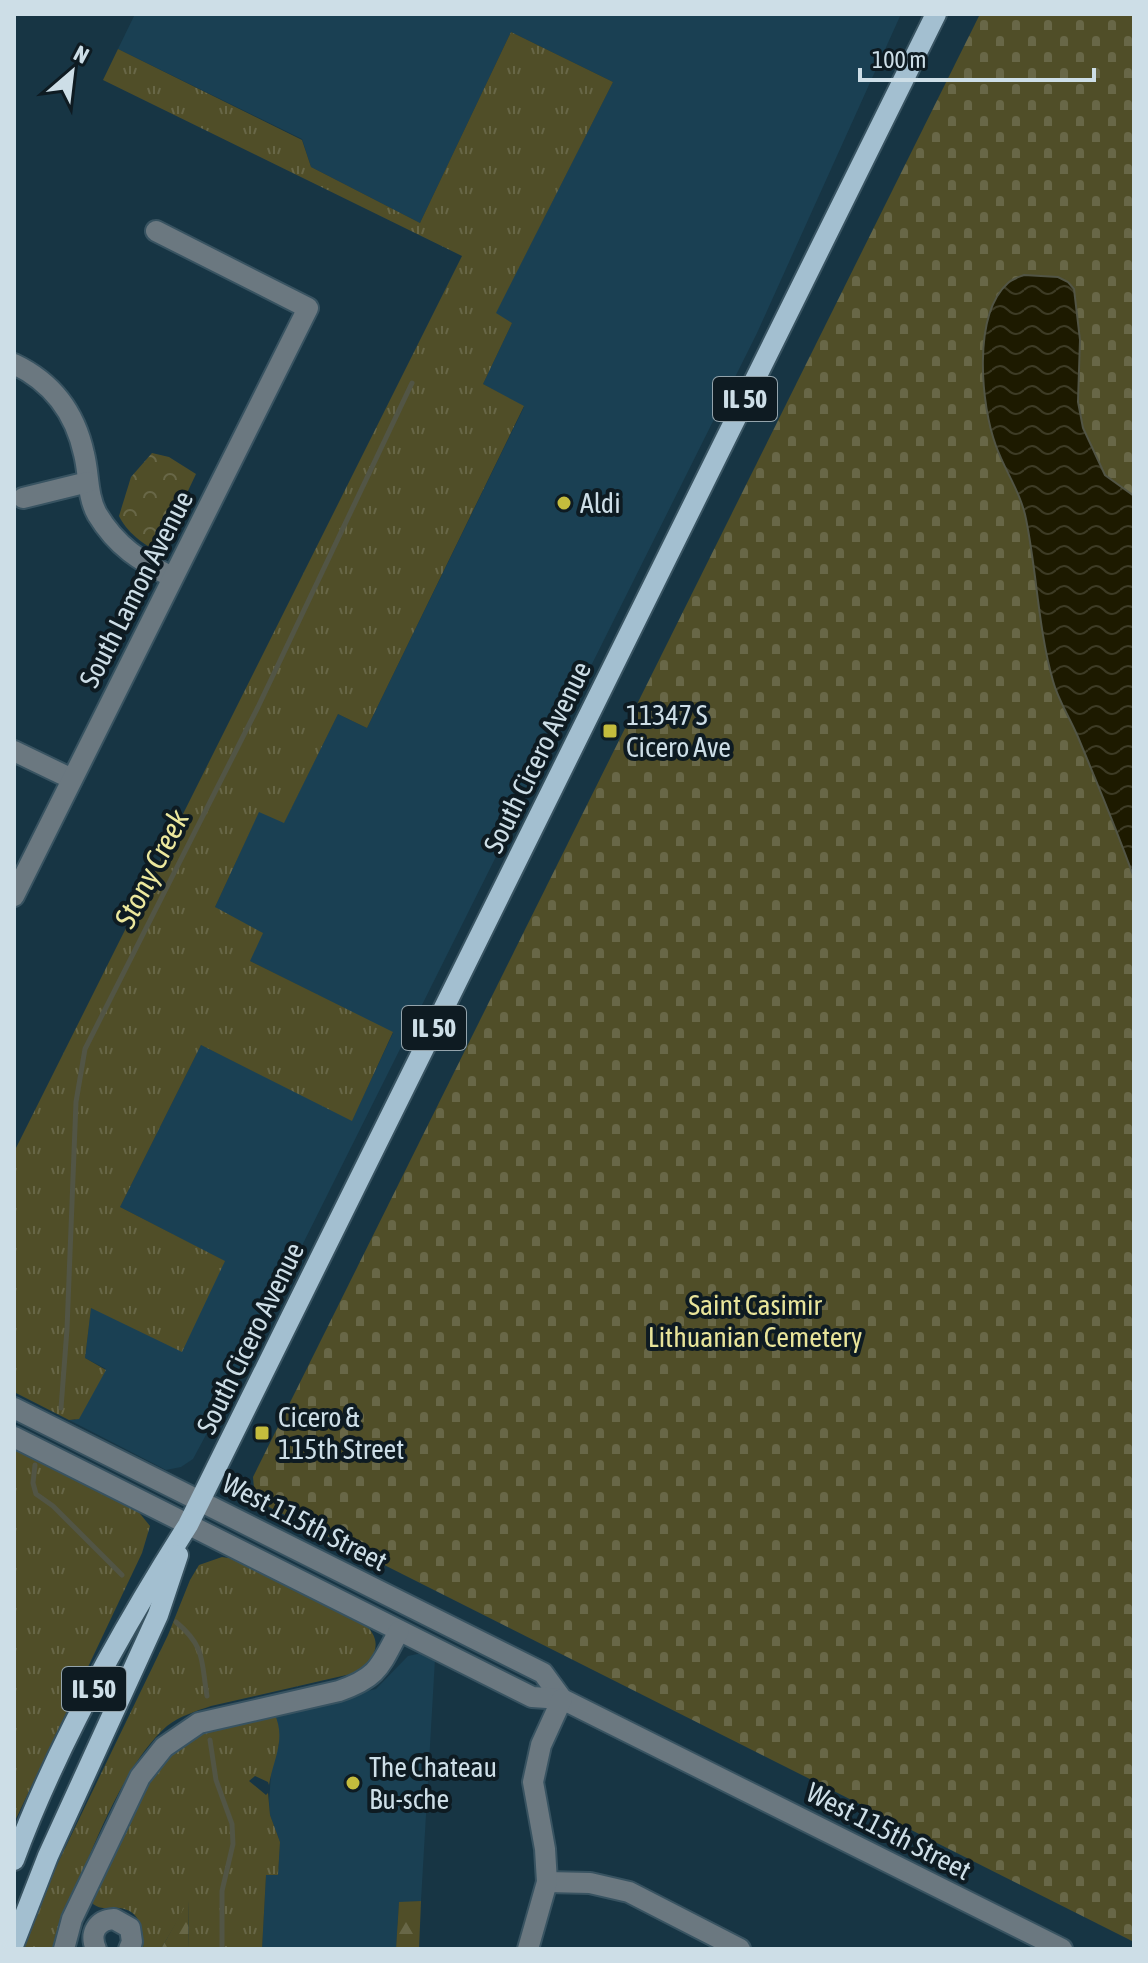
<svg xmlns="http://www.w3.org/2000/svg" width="1148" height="1963" viewBox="0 0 1148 1963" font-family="'Asap Condensed',sans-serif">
	<defs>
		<pattern id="grass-tufts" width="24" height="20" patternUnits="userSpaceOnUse" patternTransform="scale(2)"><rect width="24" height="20" fill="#504e28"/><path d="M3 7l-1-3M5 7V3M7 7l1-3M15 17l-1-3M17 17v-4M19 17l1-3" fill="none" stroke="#686747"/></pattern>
		<pattern id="forest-firs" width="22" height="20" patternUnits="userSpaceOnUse" patternTransform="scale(2)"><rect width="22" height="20" fill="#504e28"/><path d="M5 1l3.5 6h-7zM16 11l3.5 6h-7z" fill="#686747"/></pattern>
		<pattern id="cemetery-stones" width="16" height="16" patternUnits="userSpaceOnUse" patternTransform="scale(2)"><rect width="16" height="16" fill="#504e28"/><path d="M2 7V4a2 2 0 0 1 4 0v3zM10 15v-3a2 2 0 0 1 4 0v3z" fill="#686747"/></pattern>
		<pattern id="park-crowns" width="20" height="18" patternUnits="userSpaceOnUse" patternTransform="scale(2)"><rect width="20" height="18" fill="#504e28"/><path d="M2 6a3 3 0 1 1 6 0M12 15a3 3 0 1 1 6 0" fill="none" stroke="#686747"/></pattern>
		<pattern id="water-waves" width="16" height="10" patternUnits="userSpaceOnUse" patternTransform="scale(2)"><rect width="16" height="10" fill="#1d1a00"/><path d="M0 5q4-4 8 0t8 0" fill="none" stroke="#3d3b25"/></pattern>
	</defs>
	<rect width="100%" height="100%" fill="#173544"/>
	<g fill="#1a4053">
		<polygon points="135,14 901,14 757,333 229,1392 193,1459 181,1467 166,1470 69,1420 75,1420 106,1369 85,1358 91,1307 224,1261 120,1207 201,1045 352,1120 393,1033 250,961 215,907 259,811 284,822 338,714 367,728 524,407 483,384 512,323 495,314 613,82 511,32 420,223 311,167 302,139 118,49"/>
		<polygon points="422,1653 435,1659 421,1901 399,1903 396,1949 262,1949 266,1875 278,1875 280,1842 270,1815 269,1801 272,1762 279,1745 274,1713 376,1689 408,1656"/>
	</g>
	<g fill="url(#grass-tufts)">
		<polygon points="511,32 613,82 496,313 512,323 483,384 524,406 367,728 338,714 284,823 259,812 215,907 263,933 250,961 393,1032 352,1121 201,1045 120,1207 225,1261 182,1352 91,1308 85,1358 106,1370 79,1419 69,1420 14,1392 14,1152 462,256 103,80 118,49 302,140 311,167 420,223"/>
		<polygon points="14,1447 137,1510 150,1526 142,1553 14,1823"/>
		<path d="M222,1557l13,2 126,63c24,16 16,38 -6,51l-144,33c-15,5 -31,10 -44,20 -49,42 -91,161 -112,223h-31l29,-76 115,-238 22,-55 9,-15z"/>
		<path d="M274,1713c13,26 -1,46 -5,72l-1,-3 -13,-6 -6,5 17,14 2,-2 2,22 10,27 -2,33h-12l-4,74h-74l1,-48 -28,48h-18c1,-17 -2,-39 -24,-41 -11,-1 -15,3 -26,-4v-7c18,-42 61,-148 104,-164 24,-10 52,-13 77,-20z"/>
	</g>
	<g fill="url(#forest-firs)">
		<polygon points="189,1899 188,1949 161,1949"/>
		<polygon points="421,1901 419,1949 396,1949 399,1902"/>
	</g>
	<polygon fill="url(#cemetery-stones)" points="980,14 1134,14 1134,1942 259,1502 255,1499 253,1477"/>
	<path fill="url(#park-crowns)" d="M152,453l17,4 27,17 -37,78c-16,-7 -33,-21 -40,-36l12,-39z"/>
	<path fill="url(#water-waves)" stroke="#525545" stroke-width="2" d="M1024,275l34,2 10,5 6,7 6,51 -2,62 5,26 22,47 29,21v382c-17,-48 -37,-95 -56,-141 -8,-19 -20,-37 -25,-56 -15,-53 -16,-108 -27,-162 -5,-26 -21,-48 -30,-73 -15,-40 -24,-131 12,-163 4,-4 11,-6 16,-8z"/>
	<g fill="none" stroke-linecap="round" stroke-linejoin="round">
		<g stroke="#525545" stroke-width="5">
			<polyline points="61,1408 67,1329 76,1102 85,1049 258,707 412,383"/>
			<polyline points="35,1465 33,1483 36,1494 53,1506 122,1575"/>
			<path d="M176,1622c30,25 25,39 31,74"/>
			<polyline points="210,1740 216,1780 232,1824 233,1844 222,1891 222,1949"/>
		</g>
		<g stroke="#385361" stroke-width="24">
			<g id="minor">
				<path d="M14,364c38,18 61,48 70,90 5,19 3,42 13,60 20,33 43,47 75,63"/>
				<polyline points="23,498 88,482"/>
				<polyline points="14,751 72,779"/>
				<polyline points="14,896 308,308 156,231"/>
				<polyline points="14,1408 543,1673 562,1699"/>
				<polyline points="14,1437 532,1697 562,1699 1062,1949"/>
				<polyline points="547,1882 590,1883 629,1892 740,1949"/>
				<path d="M64,1949l8,-30 68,-142 24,-30 35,-24 140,-32c40,-14 41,-25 60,-60"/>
				<path d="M96,1949c-7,-16 1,-29 18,-30l16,9 2,14 -3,7"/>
				<polyline points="528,1949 547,1882 545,1849 533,1782 541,1745 562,1699"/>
			</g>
		</g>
		<g stroke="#385361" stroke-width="24">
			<g id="major">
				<path d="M14,1860c43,-116 108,-231 174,-335l748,-1511"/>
				<polyline points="14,1943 48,1856 158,1615 178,1555"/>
			</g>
		</g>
		<use href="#minor" stroke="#6b7880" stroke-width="20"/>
		<use href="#major" stroke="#a3bfd0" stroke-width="20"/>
	</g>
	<g fill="#c4bc3d" stroke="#0e1b22" stroke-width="3">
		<circle cx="564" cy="503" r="8"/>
		<rect x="602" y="723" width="16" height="16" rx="4"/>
		<rect x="254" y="1425" width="16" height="16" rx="4"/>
		<circle cx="353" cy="1783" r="8"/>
	</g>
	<g text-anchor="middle" stroke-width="8" stroke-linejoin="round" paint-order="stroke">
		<g fill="#0e1b22" stroke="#94a4ac" stroke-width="2">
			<rect x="713" y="377" width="64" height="44" rx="6"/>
			<rect x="402" y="1006" width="64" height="44" rx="6"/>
			<rect x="62" y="1667" width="64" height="44" rx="6"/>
		</g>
		<g font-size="26" font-weight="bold" fill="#cddee7">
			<text x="745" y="408">IL 50</text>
			<text x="434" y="1037">IL 50</text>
			<text x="94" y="1698">IL 50</text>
		</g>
		<g font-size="28" fill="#cddee7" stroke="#0e1b22" text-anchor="start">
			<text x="580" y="513">Aldi</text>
			<text x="626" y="725">11347 S<tspan x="626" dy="32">Cicero Ave</tspan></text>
			<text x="278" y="1427">Cicero &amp;<tspan x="278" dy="32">115th Street</tspan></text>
			<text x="369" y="1777">The Chateau<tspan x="369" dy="32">Bu-sche</tspan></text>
		</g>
		<g font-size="28" fill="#cddee7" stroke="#0e1b22">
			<text transform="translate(136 589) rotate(-63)" y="10">South Lamon Avenue</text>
			<text transform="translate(537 757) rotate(-64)" y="10">South Cicero Avenue</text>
			<text transform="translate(250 1338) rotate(-64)" y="10">South Cicero Avenue</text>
			<text transform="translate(305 1522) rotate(27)" y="10">West 115th Street</text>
			<text transform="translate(889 1831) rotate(27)" y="10">West 115th Street</text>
		</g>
		<g font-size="28" fill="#e8e49a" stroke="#0e1b22">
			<text x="755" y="1315">Saint Casimir<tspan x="755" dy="32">Lithuanian Cemetery</tspan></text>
		</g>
		<g font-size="30" font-style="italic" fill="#ece89d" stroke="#0e1b22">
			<text transform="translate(152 869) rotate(-63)" y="10">Stony Creek</text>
		</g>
	</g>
	<rect width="1148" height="1963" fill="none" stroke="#cddee7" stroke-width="32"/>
	<g transform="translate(72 72) rotate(28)" stroke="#0e1b22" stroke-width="6" paint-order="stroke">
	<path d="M0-6L14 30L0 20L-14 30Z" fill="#cddee7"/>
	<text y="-12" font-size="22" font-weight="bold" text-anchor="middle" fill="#cddee7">N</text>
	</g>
	<path d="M860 68v12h234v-12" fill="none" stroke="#cddee7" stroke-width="4"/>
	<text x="872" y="68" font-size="24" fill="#cddee7" stroke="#0e1b22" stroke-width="6" paint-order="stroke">100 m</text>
</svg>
